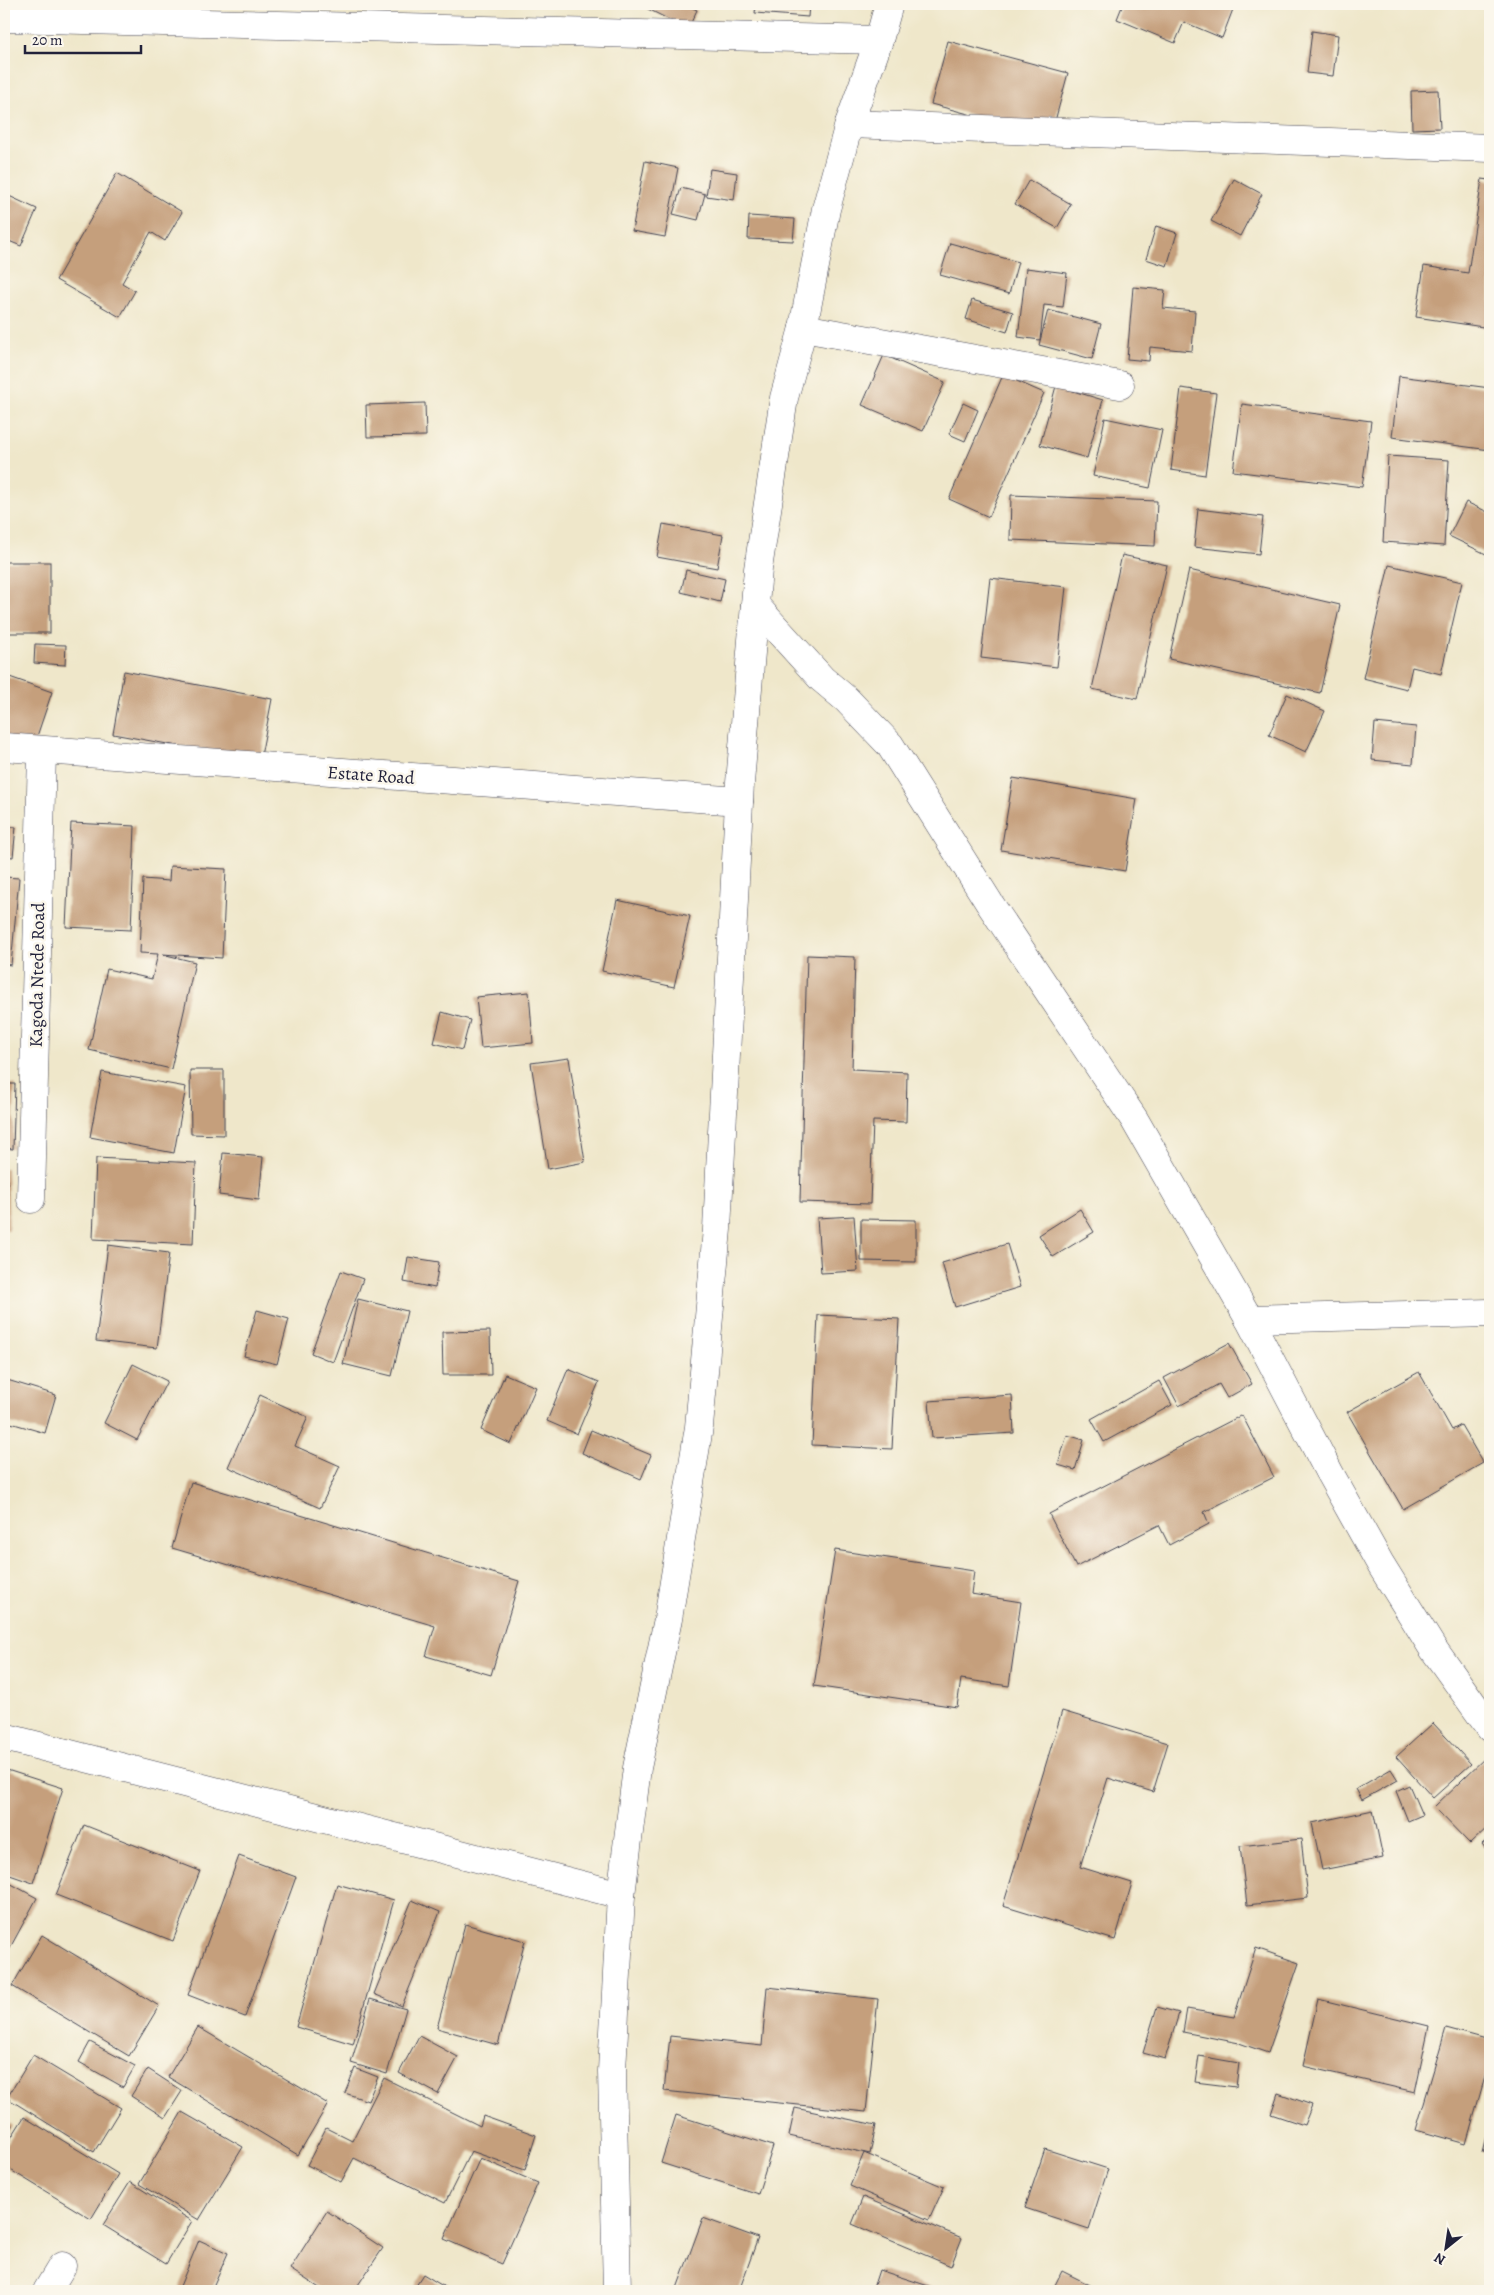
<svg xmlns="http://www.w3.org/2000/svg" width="1494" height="2295" viewBox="0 0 1494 2295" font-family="Alegreya,serif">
	<rect width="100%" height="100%" fill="#fbf7ec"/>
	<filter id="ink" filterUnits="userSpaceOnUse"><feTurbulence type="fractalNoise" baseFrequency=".02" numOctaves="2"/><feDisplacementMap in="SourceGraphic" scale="10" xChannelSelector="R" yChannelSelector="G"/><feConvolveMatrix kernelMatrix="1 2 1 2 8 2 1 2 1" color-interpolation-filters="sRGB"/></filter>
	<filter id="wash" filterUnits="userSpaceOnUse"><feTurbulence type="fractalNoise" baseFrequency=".0096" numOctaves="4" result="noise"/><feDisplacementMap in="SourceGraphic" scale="20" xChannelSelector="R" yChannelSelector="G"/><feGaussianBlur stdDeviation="1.12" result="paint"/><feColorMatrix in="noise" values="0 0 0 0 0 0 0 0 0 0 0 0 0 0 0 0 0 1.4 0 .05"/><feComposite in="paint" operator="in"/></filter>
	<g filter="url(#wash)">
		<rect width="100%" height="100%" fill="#efe7ca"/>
		<g id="blocks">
			<g fill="#c59f7c">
				<polygon points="638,4 684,4 697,10 688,29"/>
				<polygon points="756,4 809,4 808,17 755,13"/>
				<polygon points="1123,4 1235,4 1222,38 1184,22 1175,43 1117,19"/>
				<polygon points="1312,31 1338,35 1333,76 1307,73"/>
				<polygon points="948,41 1068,73 1051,136 931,104"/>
				<polygon points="1438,90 1440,128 1412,129 1411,91"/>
				<polygon points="645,161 678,168 665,237 632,231"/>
				<polygon points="710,169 737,173 734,200 706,196"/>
				<polygon points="117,173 182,212 165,241 151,232 122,283 135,291 120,317 56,280"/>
				<polygon points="1234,179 1262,194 1240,236 1211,221"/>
				<polygon points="1482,179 1490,180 1490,328 1416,317 1424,266 1468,273"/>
				<polygon points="1029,180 1071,204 1057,228 1015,204"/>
				<polygon points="681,188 705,194 698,220 673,214"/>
				<polygon points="9,196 37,209 21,246 4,239 4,208"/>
				<polygon points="749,216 795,219 793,241 748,239"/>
				<polygon points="1156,226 1177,233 1167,266 1146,259"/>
				<polygon points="950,243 1018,262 1009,294 940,275"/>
				<polygon points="1026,268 1067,273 1063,307 1044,305 1040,340 1018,337"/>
				<polygon points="1133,287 1165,290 1163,308 1195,311 1192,351 1150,347 1149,361 1127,359"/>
				<polygon points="972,300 1013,312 1007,332 966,319"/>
				<polygon points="1048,310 1101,324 1092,359 1039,345"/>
				<polygon points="884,355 945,382 923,431 862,405"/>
				<polygon points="1003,375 1044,393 989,517 949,499"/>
				<polygon points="1399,376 1490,388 1490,450 1392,437"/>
				<polygon points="1056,386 1103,400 1087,458 1040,445"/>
				<polygon points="1181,388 1216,393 1205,475 1171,470"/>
				<polygon points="425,403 426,436 367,437 366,405"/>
				<polygon points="963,403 978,410 965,441 949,434"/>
				<polygon points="1242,404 1371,421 1362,487 1233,471"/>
				<polygon points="1105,418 1162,430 1150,488 1093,476"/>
				<polygon points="1388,456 1449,460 1444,546 1383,542"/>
				<polygon points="1011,495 1157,501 1155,546 1010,540"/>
				<polygon points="1466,502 1490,513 1490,556 1449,536"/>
				<polygon points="1198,509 1263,517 1259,554 1194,547"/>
				<polygon points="663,524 723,535 717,568 657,557"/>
				<polygon points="1122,555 1167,565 1137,699 1092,689"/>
				<rect x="4" y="562" width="46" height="71"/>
				<polygon points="1389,565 1462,582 1441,674 1412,667 1407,689 1363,678"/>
				<polygon points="686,570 725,579 720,602 681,592"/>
				<polygon points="1189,570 1340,605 1320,693 1169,659"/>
				<polygon points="990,578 1066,587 1057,667 981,658"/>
				<polygon points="35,644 66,645 65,665 34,663"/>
				<polygon points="124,671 272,699 260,761 113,734"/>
				<polygon points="4,675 52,692 33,748 4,738"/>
				<polygon points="1287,694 1325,711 1306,752 1269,735"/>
				<polygon points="1375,723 1416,727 1413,764 1372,760"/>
				<polygon points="1013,778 1137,799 1125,871 1001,850"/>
				<polygon points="71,823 135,826 131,930 66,927"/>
				<polygon points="4,826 16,827 13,857 4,856"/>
				<polygon points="170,866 226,869 222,958 162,954 195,962 171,1069 89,1050 107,969 152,979 158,954 140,953 143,879 169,881"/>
				<polygon points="4,877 19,878 11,965 4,964"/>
				<polygon points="617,900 690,916 674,987 602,971"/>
				<polygon points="807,955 855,957 852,1069 907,1072 906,1122 873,1121 870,1204 800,1202"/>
				<polygon points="529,992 533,1043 481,1048 476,997"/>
				<polygon points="442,1012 470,1020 462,1050 434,1043"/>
				<polygon points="569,1058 585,1162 548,1169 531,1063"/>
				<polygon points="190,1070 224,1070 224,1135 191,1134"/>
				<polygon points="102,1072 186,1087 174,1153 90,1137"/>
				<polygon points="4,1084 15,1084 13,1149 4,1148"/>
				<polygon points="223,1153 263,1157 259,1200 219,1195"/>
				<polygon points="96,1158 196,1163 193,1244 93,1239"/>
				<polygon points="4,1169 7,1169 9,1230 4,1230"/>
				<polygon points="1080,1209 1094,1232 1053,1257 1039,1235"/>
				<polygon points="854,1216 858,1271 821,1273 817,1218"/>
				<polygon points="861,1219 916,1220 916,1262 861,1261"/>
				<polygon points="1007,1244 1020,1287 955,1307 942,1263"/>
				<polygon points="108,1245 169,1253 157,1348 96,1341"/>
				<polygon points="408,1257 439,1262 435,1288 404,1282"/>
				<polygon points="341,1271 363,1279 333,1362 311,1353"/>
				<polygon points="358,1299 407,1311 392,1376 343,1364"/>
				<polygon points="257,1310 289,1319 277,1364 244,1356"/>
				<polygon points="818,1315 899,1319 892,1449 812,1445"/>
				<polygon points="490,1331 491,1375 443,1375 442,1332"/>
				<polygon points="1229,1343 1252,1384 1227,1398 1219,1384 1179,1406 1164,1378"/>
				<polygon points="133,1364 167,1381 137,1440 104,1423"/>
				<polygon points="568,1369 599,1382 577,1434 547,1421"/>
				<polygon points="1419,1372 1452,1430 1461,1425 1483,1463 1403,1509 1347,1412"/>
				<polygon points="505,1374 536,1387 511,1444 481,1430"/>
				<polygon points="4,1379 56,1395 45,1433 4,1421"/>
				<polygon points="1159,1381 1172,1405 1104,1442 1091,1419"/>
				<polygon points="260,1395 308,1417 295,1446 340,1466 320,1508 228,1467"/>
				<polygon points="1012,1395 1014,1433 932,1438 929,1401"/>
				<polygon points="1242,1415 1274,1477 1204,1512 1209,1524 1169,1545 1159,1525 1076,1567 1049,1514"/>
				<polygon points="591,1430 651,1455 641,1479 582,1453"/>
				<polygon points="1067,1435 1084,1440 1075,1470 1058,1465"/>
				<polygon points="191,1482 519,1581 491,1675 426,1656 435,1626 172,1548"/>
				<polygon points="835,1550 974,1571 971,1594 1021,1602 1009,1686 961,1679 957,1707 814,1686"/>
				<polygon points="1062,1711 1168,1743 1153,1792 1108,1778 1080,1867 1132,1883 1115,1940 1003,1906"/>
				<polygon points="1433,1723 1471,1764 1433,1798 1396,1757"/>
				<polygon points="1489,1754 1490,1825 1470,1844 1434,1807"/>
				<polygon points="4,1769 63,1788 33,1883 4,1873"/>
				<polygon points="1391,1769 1398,1780 1362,1800 1356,1789"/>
				<polygon points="1409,1785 1422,1815 1408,1821 1396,1791"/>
				<polygon points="1373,1810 1383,1858 1322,1870 1312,1823"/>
				<polygon points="84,1825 200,1871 173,1941 56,1895"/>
				<polygon points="1490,1837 1490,1854 1482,1844"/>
				<polygon points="1301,1839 1308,1898 1247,1905 1240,1846"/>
				<polygon points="239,1856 296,1877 245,2017 188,1995"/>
				<polygon points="4,1880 37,1898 4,1959"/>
				<polygon points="337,1884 394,1900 353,2044 296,2027"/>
				<polygon points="412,1900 440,1912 402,2006 374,1994"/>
				<polygon points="465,1924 525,1941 498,2045 437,2028"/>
				<polygon points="42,1935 159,2006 129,2056 12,1986"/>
				<polygon points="1256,1948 1299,1963 1268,2053 1239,2043 1183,2032 1187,2009 1234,2017"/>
				<polygon points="767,1987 878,1999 866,2112 664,2091 670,2036 762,2046"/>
				<polygon points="370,1999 406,2009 387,2074 351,2063"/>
				<polygon points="1318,1999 1429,2026 1415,2092 1303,2066"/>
				<polygon points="1157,2007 1179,2013 1165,2059 1143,2053"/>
				<polygon points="198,2027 328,2104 298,2155 168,2077"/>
				<polygon points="1446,2028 1490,2040 1490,2059 1466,2144 1416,2130"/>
				<polygon points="419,2036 458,2057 438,2094 399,2073"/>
				<polygon points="90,2042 135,2066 123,2087 79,2062"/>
				<polygon points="33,2055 121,2108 94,2152 7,2098"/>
				<polygon points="1199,2056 1239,2063 1236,2087 1195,2082"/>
				<polygon points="355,2068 378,2077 368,2101 345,2093"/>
				<polygon points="148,2069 182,2091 165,2118 131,2096"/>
				<polygon points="384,2078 480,2126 483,2116 536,2135 525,2170 471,2151 445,2203 354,2158 341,2182 307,2165 326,2128 352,2141"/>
				<polygon points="1278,2093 1312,2105 1304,2125 1271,2114"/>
				<polygon points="795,2108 876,2125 870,2154 789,2136"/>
				<polygon points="182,2112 243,2147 199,2220 139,2184"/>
				<polygon points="676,2115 773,2146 758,2194 661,2163"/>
				<polygon points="24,2117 118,2174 91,2219 4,2166 4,2149"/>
				<polygon points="4,2120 12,2125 4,2139"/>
				<polygon points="1490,2120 1490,2154 1482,2152"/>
				<polygon points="1045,2149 1108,2169 1089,2229 1025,2208"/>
				<polygon points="864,2153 944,2187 929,2220 850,2186"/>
				<polygon points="480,2158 538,2183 502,2264 444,2239"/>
				<polygon points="130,2182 192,2221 166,2264 103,2225"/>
				<polygon points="863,2197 962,2238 951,2266 852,2224"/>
				<polygon points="327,2211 383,2248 354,2291 324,2291 290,2269"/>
				<polygon points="703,2218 758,2238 739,2291 676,2291"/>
				<polygon points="199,2240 228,2253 211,2291 178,2291"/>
				<polygon points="879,2270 944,2291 872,2291"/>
				<polygon points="1062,2271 1102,2291 1052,2291"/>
				<polygon points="423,2274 451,2291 412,2291"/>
			</g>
		</g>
	</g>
	<g filter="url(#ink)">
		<use href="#blocks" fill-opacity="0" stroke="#414050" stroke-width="1"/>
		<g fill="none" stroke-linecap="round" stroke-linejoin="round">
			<g stroke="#414050" stroke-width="29">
				<g id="street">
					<polyline points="4,18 879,40"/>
					<polyline points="849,124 1490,148"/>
					<polyline points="803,328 1120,385"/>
					<polyline points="755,605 822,679 847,700 890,745 990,904 1134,1119 1249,1319 1329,1472 1381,1565 1432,1647 1490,1728"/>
					<polyline points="4,747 739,801"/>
					<polyline points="31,1199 42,752"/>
					<polyline points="1249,1319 1490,1313"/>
					<polyline points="4,1737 621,1895"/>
					<polyline points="47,2291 62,2266"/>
				</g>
			</g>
			<g stroke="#414050" stroke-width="29">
				<polyline id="secondary" points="617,2291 612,2071 621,1895 637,1768 668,1619 699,1427 717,1229 740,783 758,569 784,398 803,328 826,209 849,124 879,40 889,4"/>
			</g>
			<use href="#street" stroke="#fff" stroke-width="28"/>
			<use href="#secondary" stroke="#fff" stroke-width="28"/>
		</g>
	</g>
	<g text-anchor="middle" stroke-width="5" stroke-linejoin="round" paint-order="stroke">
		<g font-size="18" fill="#22223b" stroke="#fbf7ec">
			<text transform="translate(371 775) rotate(4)" y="6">Estate Road</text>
			<text transform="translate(37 975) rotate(-89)" y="6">Kagoda Ntede Road</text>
		</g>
	</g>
	<rect width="1494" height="2295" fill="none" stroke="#fbf7ec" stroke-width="20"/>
	<g transform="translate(1446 2248) rotate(210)" stroke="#fbf7ec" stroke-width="4" paint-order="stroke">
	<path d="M0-4L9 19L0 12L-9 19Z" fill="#22223b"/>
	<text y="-8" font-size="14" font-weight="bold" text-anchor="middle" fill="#22223b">N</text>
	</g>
	<path d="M25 45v8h116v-8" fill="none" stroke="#22223b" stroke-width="2.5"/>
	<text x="32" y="45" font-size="15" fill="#22223b" stroke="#fbf7ec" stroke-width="4" paint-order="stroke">20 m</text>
</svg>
